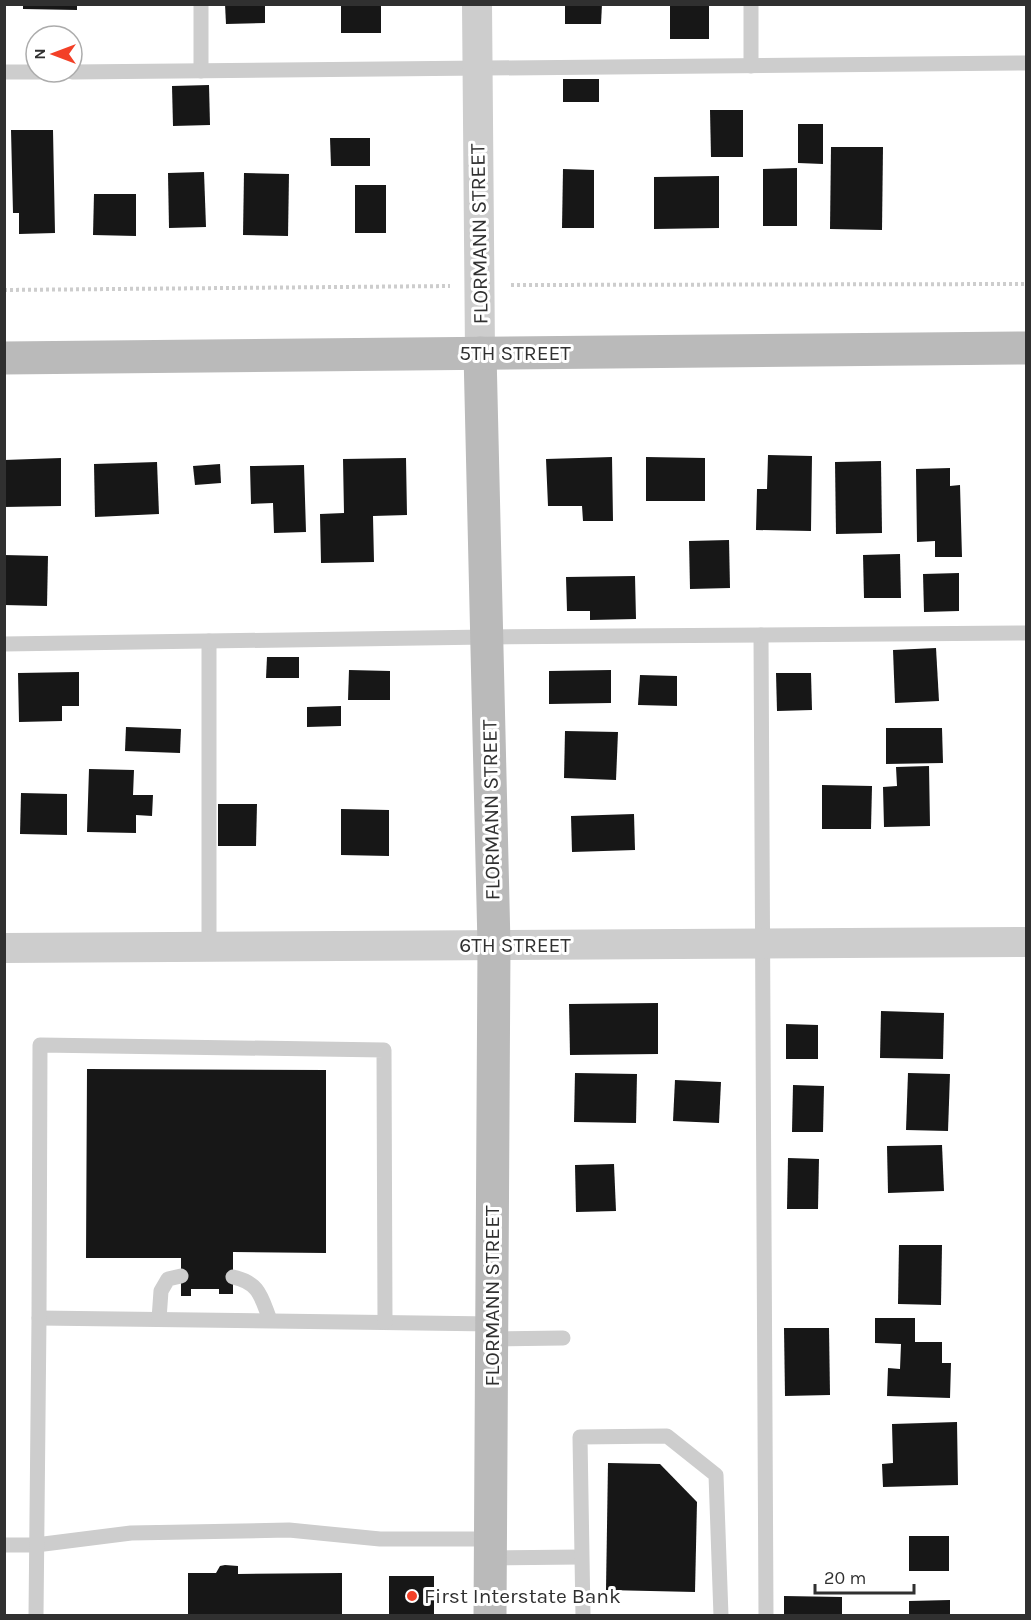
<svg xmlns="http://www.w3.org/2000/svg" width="1031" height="1620" viewBox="0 0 1031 1620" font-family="Karla,sans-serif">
	<rect width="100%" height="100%" fill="#fff"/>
	<g fill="#171717">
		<polygon points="23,4 77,4 77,10 23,9"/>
		<polygon points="225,4 265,4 265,23 226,24"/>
		<rect x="341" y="4" width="40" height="29"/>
		<polygon points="565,4 602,4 601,24 565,24"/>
		<rect x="670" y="4" width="39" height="35"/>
		<rect x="563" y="79" width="36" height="23"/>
		<polygon points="209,85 210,125 173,126 172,86"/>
		<polygon points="710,110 743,110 743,157 711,157"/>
		<polygon points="798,124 823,124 823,164 798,163"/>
		<polygon points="11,130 53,130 55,233 19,234 19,213 13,213"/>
		<polygon points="330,138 370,138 370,166 331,166"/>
		<polygon points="831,147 883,147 882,230 830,229"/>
		<polygon points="797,168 797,226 763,226 763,169"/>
		<polygon points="563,169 594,170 594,228 562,228"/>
		<polygon points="204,172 206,227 169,228 168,173"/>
		<polygon points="244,173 289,174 288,236 243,235"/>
		<polygon points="719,176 719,228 654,229 654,177"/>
		<rect x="355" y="185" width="31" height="48"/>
		<polygon points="94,194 136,194 136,236 93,235"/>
		<polygon points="768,455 812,456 811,531 756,530 757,489 767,489"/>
		<polygon points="612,457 613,521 583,521 582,506 548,506 546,459"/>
		<polygon points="646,457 705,458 705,501 646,501"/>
		<polygon points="61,458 61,506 4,507 4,460"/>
		<polygon points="406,458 407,515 373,516 374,562 321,563 320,514 344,513 343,459"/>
		<polygon points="881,461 882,533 836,534 835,462"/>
		<polygon points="157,462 159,514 95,517 94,464"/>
		<polygon points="220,464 221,483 195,485 193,466"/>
		<polygon points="304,465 306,532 274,533 273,503 251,504 250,466"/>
		<polygon points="950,468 950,486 960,485 962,557 935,557 935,541 917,542 916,469"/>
		<polygon points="729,540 730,588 690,589 689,541"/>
		<polygon points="900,554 901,598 864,598 863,555"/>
		<polygon points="4,555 48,556 47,606 4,605"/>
		<polygon points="959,573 959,611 924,612 923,574"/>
		<polygon points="635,576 636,619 590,620 590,611 567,611 566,577"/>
		<polygon points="936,648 939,701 895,703 893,650"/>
		<polygon points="267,657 299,657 299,678 266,678"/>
		<polygon points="349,670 390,671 390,700 348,700"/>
		<polygon points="611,670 611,703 549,704 549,671"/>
		<polygon points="79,672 79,706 62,706 62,721 19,722 18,673"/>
		<polygon points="776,673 811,673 812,710 777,711"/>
		<polygon points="640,675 677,676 677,706 638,705"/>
		<polygon points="341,706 341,726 307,727 307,707"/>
		<polygon points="126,727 181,729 180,753 125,751"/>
		<polygon points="886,728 942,728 943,763 886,764"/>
		<polygon points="565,731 618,732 616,780 564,778"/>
		<polygon points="929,766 930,826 884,827 883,787 897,786 896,767"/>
		<polygon points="89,769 134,770 133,795 153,795 152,816 136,815 136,833 87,832"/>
		<polygon points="822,785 872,786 871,829 822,829"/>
		<polygon points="21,793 67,794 67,835 20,834"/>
		<polygon points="218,804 257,804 256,846 218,846"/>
		<polygon points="341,809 389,810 389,856 341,855"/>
		<polygon points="634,814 635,850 572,852 571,816"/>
		<polygon points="658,1003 658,1054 570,1055 569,1004"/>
		<polygon points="881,1011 944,1013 943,1059 880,1058"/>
		<polygon points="786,1024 818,1025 818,1059 786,1059"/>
		<polygon points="87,1069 326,1070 326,1253 233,1252 233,1294 219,1294 219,1289 191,1289 191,1296 181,1296 181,1258 86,1258"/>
		<polygon points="575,1073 637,1074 636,1123 574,1122"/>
		<polygon points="908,1073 950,1074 948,1131 906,1130"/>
		<polygon points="675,1080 721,1082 719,1123 673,1121"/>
		<polygon points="793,1085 824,1086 823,1132 792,1132"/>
		<polygon points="942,1145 944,1191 888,1193 887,1146"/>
		<polygon points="788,1158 819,1159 818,1209 787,1209"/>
		<polygon points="614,1164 616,1211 576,1212 575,1165"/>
		<polygon points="899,1245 942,1245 941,1305 898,1304"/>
		<polygon points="875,1318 915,1318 915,1342 942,1342 942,1363 951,1363 950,1398 887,1396 888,1368 900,1369 901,1344 875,1343"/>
		<polygon points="784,1328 829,1328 830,1395 785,1396"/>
		<polygon points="957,1422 958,1485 883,1487 882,1464 893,1463 892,1424"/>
		<polygon points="608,1463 660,1464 697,1502 695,1592 606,1590"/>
		<rect x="909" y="1536" width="40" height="35"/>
		<polygon points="225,1565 238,1566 238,1574 342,1573 342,1616 188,1616 188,1573 216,1573 220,1566"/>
		<rect x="389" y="1576" width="45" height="40"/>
		<polygon points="784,1596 842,1597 842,1616 784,1616"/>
		<polygon points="950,1600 950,1616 909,1616 909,1601"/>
	</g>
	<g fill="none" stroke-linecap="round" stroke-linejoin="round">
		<g stroke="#cdcdcd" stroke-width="4" stroke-dasharray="3 3" stroke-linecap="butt">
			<polyline points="511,285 1026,284"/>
			<polyline points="4,290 450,286"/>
		</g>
		<g stroke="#cdcdcd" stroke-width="15">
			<polyline points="201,4 201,71"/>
			<polyline points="751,4 751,66"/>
			<polyline points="4,72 53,72"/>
			<polyline points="72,72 1026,63"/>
			<polyline points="761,635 766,1616"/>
			<polyline points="209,641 209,946"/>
			<polyline points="4,644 487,637 1026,633"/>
			<path d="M233,1277c27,6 28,20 37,43"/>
			<polyline points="39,1318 493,1324"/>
			<polyline points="159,1319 161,1291 168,1279 181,1276"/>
			<polyline points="493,1339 563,1338"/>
			<polyline points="4,1545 36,1545 131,1533 289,1530 380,1539 491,1539"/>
			<polyline points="491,1558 581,1557"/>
			<polyline points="36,1616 39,1318 40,1045 384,1050 385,1322"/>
			<polyline points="583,1616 580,1437 667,1436 716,1475 721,1616"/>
		</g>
		<g stroke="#cdcdcd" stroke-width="30">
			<polyline points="477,4 480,353"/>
			<polyline points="4,948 1026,942"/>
		</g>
		<g stroke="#bababa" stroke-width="33">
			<polyline points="480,353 494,945 490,1616"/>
			<polyline points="4,358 1026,348"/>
		</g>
	</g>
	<circle fill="#f34027" stroke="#fff" stroke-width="2" cx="412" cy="1596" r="6"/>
	<g text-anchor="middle" stroke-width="6" stroke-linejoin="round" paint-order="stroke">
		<g font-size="21" fill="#303030" stroke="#fff">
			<text transform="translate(479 234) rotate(-91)" y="7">FLORMANN STREET</text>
			<text x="515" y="360">5TH STREET</text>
			<text transform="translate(491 810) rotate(-91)" y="7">FLORMANN STREET</text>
			<text x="515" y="952">6TH STREET</text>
			<text transform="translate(492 1296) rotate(-90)" y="7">FLORMANN STREET</text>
		</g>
		<g font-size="21" fill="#303030" stroke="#fff" text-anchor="start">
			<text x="424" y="1603">First Interstate Bank</text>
		</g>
	</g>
	<rect width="1031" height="1620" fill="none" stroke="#303030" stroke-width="12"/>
	<g transform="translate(54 54) rotate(270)"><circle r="28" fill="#ffffff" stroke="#acacac" stroke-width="1.5"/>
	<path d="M0-4.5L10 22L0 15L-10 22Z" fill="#f34027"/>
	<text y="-9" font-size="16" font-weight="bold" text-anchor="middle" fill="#303030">N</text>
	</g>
	<path d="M815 1584v9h99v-9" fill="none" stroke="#303030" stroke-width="3"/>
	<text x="824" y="1584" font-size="18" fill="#303030" stroke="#ffffff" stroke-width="4.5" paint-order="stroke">20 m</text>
</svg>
